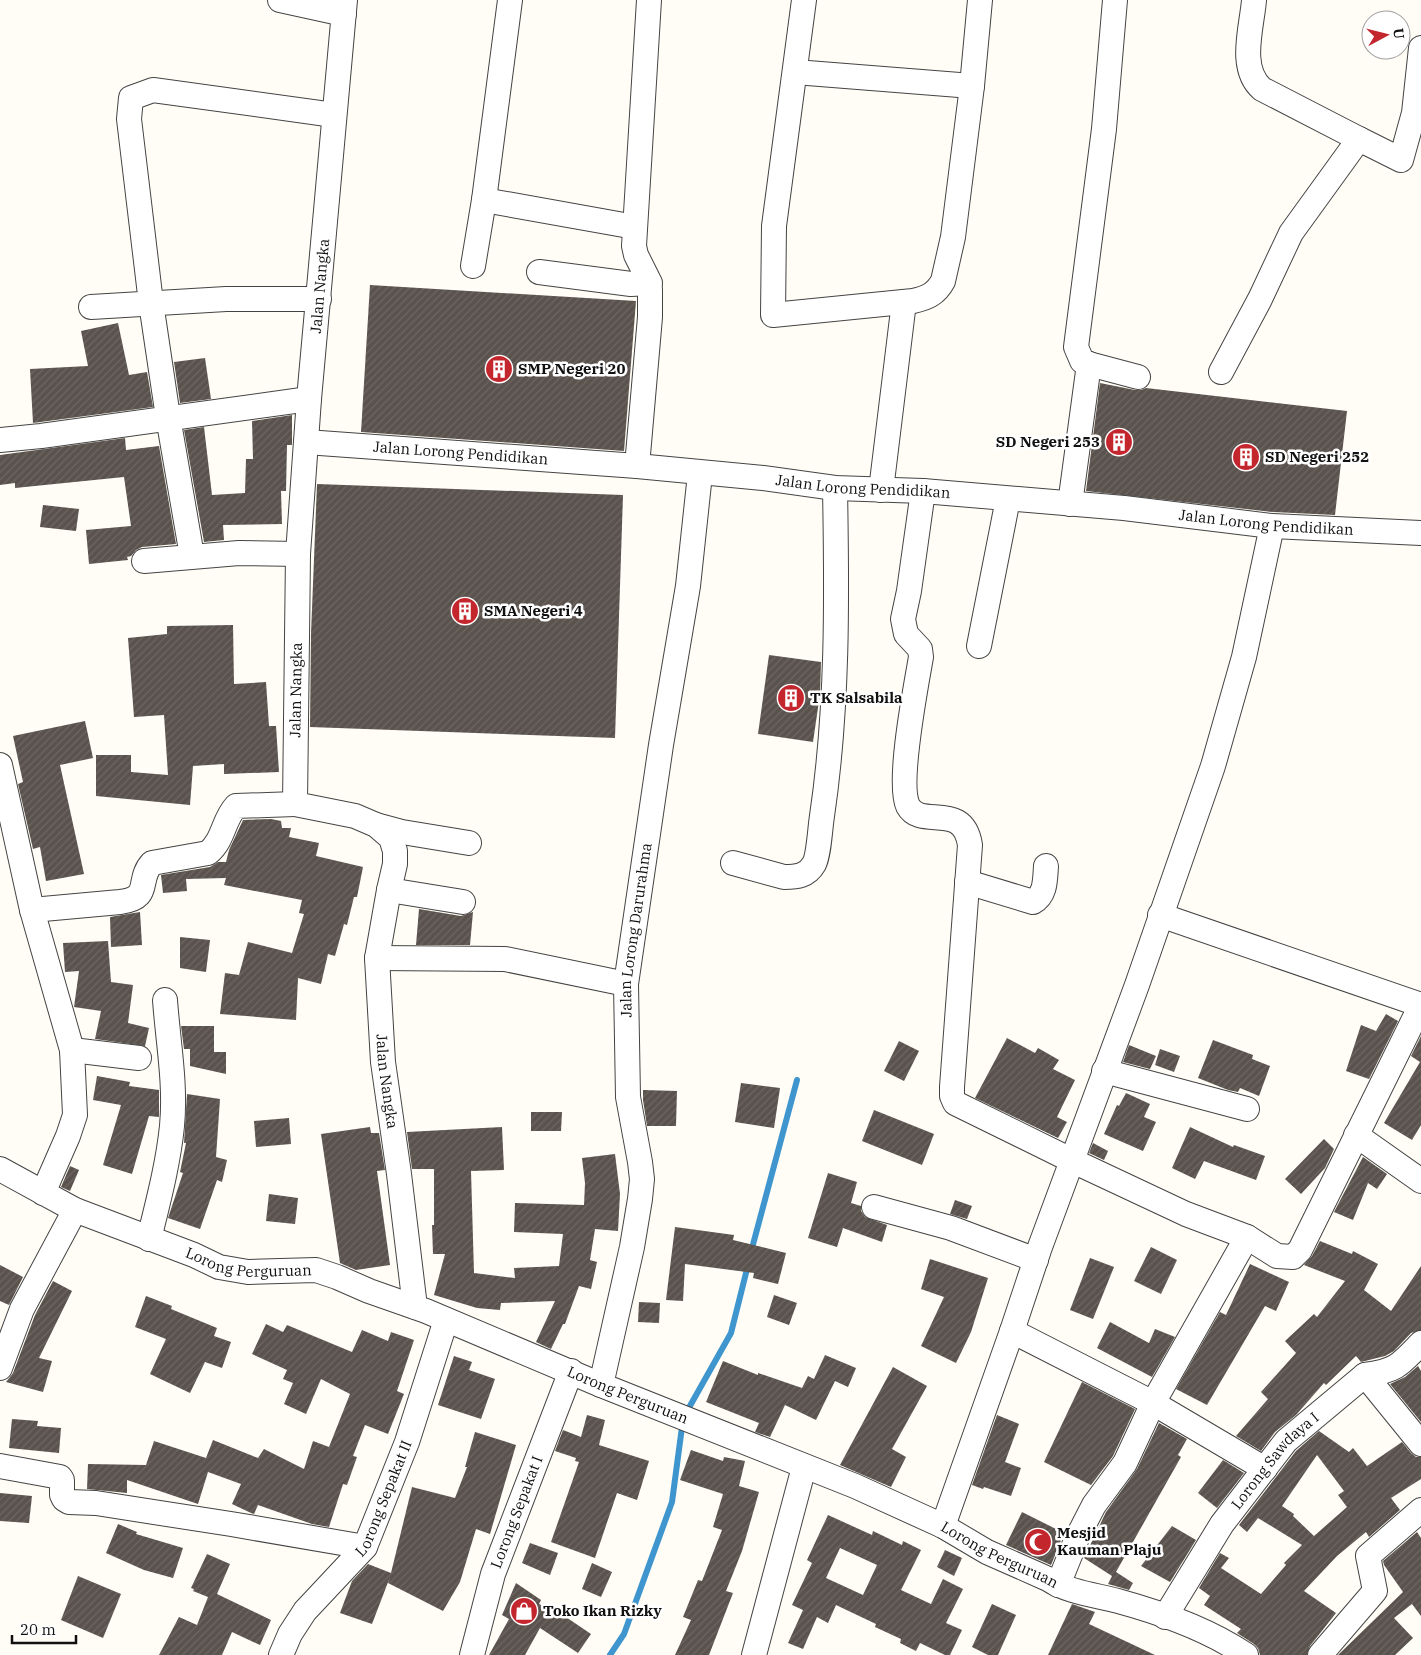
<svg xmlns="http://www.w3.org/2000/svg" width="1421" height="1655" viewBox="0 0 1421 1655" font-family="'IBM Plex Serif',serif">
	<defs>
		<pattern id="building-hatch" width="6" height="6" patternUnits="userSpaceOnUse" patternTransform="scale(1.25)"><rect width="6" height="6" fill="#5a524d"/><path d="M-1 1l2-2M0 6l6-6M5 7l2-2" fill="none" stroke="#6d6662"/></pattern>
	</defs>
	<rect width="100%" height="100%" fill="#fffdf5"/>
	<g fill="none" stroke-linecap="round" stroke-linejoin="round">
		<g stroke="#3f96cf" stroke-width="6">
			<polyline points="751,1252 797,1080"/>
			<polyline points="686,1413 731,1333 748,1265"/>
			<polyline points="610,1655 624,1634 672,1502 682,1427"/>
		</g>
	</g>
	<g fill="url(#building-hatch)" fill-rule="evenodd">
		<polygon points="370,285 636,301 624,451 361,432"/>
		<polygon points="118,323 129,375 147,372 153,407 33,423 30,369 88,366 81,331"/>
		<polygon points="205,358 211,399 180,403 174,362"/>
		<polygon points="1100,383 1135,390 1141,390 1146,388 1347,411 1335,515 1273,512 1086,491"/>
		<polygon points="292,415 292,445 287,445 286,491 281,491 282,524 223,525 224,540 204,542 184,430 204,427 212,495 245,493 246,459 253,459 252,421"/>
		<polygon points="125,438 126,450 159,446 176,544 142,547 136,550 131,556 127,557 128,560 89,564 86,530 131,526 124,477 15,488 15,483 0,485 0,455"/>
		<polygon points="317,484 623,495 615,738 310,727 311,634"/>
		<polygon points="43,505 79,509 76,531 40,527"/>
		<polygon points="233,625 234,684 266,682 269,726 276,726 279,772 224,774 224,764 193,766 190,805 96,796 96,755 131,755 131,772 168,775 164,715 134,717 128,638 167,634 167,626"/>
		<polygon points="769,655 821,662 820,694 813,742 758,734"/>
		<polygon points="85,721 93,758 60,765 84,874 46,881 40,847 33,849 18,784 23,782 13,736"/>
		<polygon points="271,819 281,821 282,828 291,828 289,837 319,843 316,856 363,867 357,897 354,897 347,925 344,924 335,956 328,954 321,984 298,978 296,1020 220,1014 225,973 239,975 248,942 292,953 304,914 299,913 302,900 224,885 226,878 186,879 187,891 163,893 161,875 210,867 218,862 226,862 229,850 243,820"/>
		<polygon points="419,909 461,916 473,912 470,945 416,945"/>
		<polygon points="140,912 142,945 111,947 110,917"/>
		<polygon points="180,937 210,940 206,972 180,968"/>
		<polygon points="108,941 111,982 133,985 128,1023 149,1028 145,1046 95,1039 101,1011 74,1007 79,971 65,972 63,943"/>
		<polygon points="1386,1014 1398,1021 1369,1079 1346,1071 1361,1025 1376,1031"/>
		<polygon points="181,1026 214,1026 214,1052 226,1052 226,1074 190,1066 190,1049 184,1049"/>
		<polygon points="1421,1036 1421,1125 1412,1140 1384,1123 1420,1062 1411,1056"/>
		<polygon points="1007,1038 1035,1053 1038,1048 1059,1060 1053,1069 1075,1080 1057,1117 1067,1122 1058,1138 975,1098"/>
		<polygon points="1213,1040 1253,1055 1252,1059 1270,1066 1259,1096 1240,1088 1238,1092 1228,1090 1198,1078"/>
		<polygon points="899,1041 919,1051 904,1081 884,1071"/>
		<polygon points="1129,1045 1156,1056 1150,1069 1123,1062"/>
		<polygon points="1160,1049 1180,1056 1174,1072 1155,1065"/>
		<polygon points="97,1076 130,1082 129,1086 159,1090 159,1117 149,1116 132,1174 103,1165 121,1105 93,1100"/>
		<polygon points="741,1083 780,1088 774,1128 735,1122"/>
		<polygon points="643,1090 677,1091 676,1126 647,1126 643,1100"/>
		<polygon points="1126,1093 1150,1104 1144,1117 1156,1122 1143,1151 1104,1134 1117,1105 1119,1106"/>
		<polygon points="187,1094 220,1099 216,1157 227,1160 222,1182 217,1180 200,1229 168,1218 183,1173 180,1172 186,1143 184,1143"/>
		<polygon points="874,1110 934,1134 922,1165 862,1141"/>
		<polygon points="531,1112 562,1112 561,1131 531,1131"/>
		<polygon points="289,1118 291,1144 256,1147 254,1121"/>
		<polygon points="370,1127 371,1133 379,1133 385,1170 377,1171 390,1265 356,1270 340,1263 321,1134"/>
		<polygon points="502,1127 504,1170 471,1171 474,1273 515,1278 514,1268 559,1266 563,1234 514,1232 515,1203 584,1205 585,1183 582,1158 615,1154 620,1194 618,1231 595,1229 590,1260 597,1262 591,1289 579,1286 565,1324 563,1324 551,1349 536,1342 555,1301 501,1303 500,1310 477,1308 434,1295 445,1254 433,1254 432,1225 434,1225 434,1169 412,1169 407,1132"/>
		<polygon points="1190,1127 1233,1147 1234,1145 1265,1156 1256,1180 1204,1161 1195,1179 1172,1168"/>
		<polygon points="1324,1139 1334,1149 1325,1168 1301,1194 1285,1179"/>
		<polygon points="1093,1143 1108,1151 1104,1160 1089,1153"/>
		<polygon points="1363,1157 1387,1174 1377,1189 1368,1183 1353,1220 1334,1212"/>
		<polygon points="70,1166 79,1170 70,1191 61,1187"/>
		<polygon points="828,1173 857,1182 851,1203 861,1206 861,1211 865,1217 887,1225 882,1242 843,1228 837,1247 808,1238"/>
		<polygon points="269,1194 298,1198 295,1224 266,1221"/>
		<polygon points="955,1200 972,1206 967,1219 950,1214"/>
		<polygon points="675,1227 734,1235 733,1240 786,1253 778,1284 753,1278 754,1273 685,1264 683,1301 666,1300"/>
		<polygon points="1320,1241 1352,1254 1353,1251 1378,1264 1364,1290 1391,1311 1421,1266 1421,1330 1411,1333 1394,1351 1385,1356 1361,1362 1356,1356 1326,1385 1324,1383 1296,1415 1275,1432 1261,1451 1236,1436 1268,1399 1261,1392 1296,1353 1285,1341 1314,1314 1317,1317 1345,1281 1304,1265 1312,1256"/>
		<polygon points="1151,1247 1177,1260 1161,1294 1134,1281"/>
		<polygon points="1090,1258 1114,1267 1093,1319 1070,1310"/>
		<polygon points="930,1259 988,1278 971,1332 956,1363 921,1346 944,1297 921,1289"/>
		<polygon points="1250,1264 1289,1282 1276,1311 1265,1306 1207,1405 1176,1389 1220,1312 1226,1315"/>
		<polygon points="0,1265 23,1277 9,1305 0,1301"/>
		<polygon points="53,1281 72,1291 39,1358 52,1361 43,1392 6,1382 13,1373 35,1315"/>
		<polygon points="774,1295 797,1303 789,1325 767,1317"/>
		<polygon points="146,1296 172,1306 171,1309 217,1328 214,1336 231,1342 222,1368 205,1362 190,1393 150,1374 166,1339 135,1327"/>
		<polygon points="639,1302 660,1303 659,1323 638,1322"/>
		<polygon points="1110,1322 1149,1343 1155,1329 1175,1337 1152,1377 1097,1348"/>
		<polygon points="266,1324 283,1332 287,1325 352,1352 362,1330 388,1341 391,1332 414,1340 397,1391 404,1394 388,1434 365,1425 353,1456 357,1457 347,1485 343,1484 329,1527 312,1524 258,1505 254,1514 251,1513 232,1504 241,1484 208,1472 198,1504 127,1480 127,1493 87,1489 88,1464 146,1465 154,1441 206,1458 213,1440 258,1458 264,1449 304,1469 313,1441 329,1447 350,1394 321,1379 306,1414 284,1404 293,1383 283,1379 287,1370 252,1354"/>
		<polygon points="825,1355 856,1368 848,1387 835,1381 816,1420 785,1405 770,1437 755,1432 759,1423 706,1402 723,1361 758,1375 758,1373 802,1388 808,1376 814,1379"/>
		<polygon points="454,1356 472,1362 469,1370 495,1379 481,1419 438,1405"/>
		<polygon points="1418,1366 1421,1371 1421,1422 1390,1384 1405,1377"/>
		<polygon points="893,1367 927,1386 892,1449 906,1457 891,1487 840,1465"/>
		<polygon points="1082,1382 1135,1409 1113,1456 1091,1485 1044,1462"/>
		<polygon points="587,1415 605,1420 599,1445 649,1461 637,1500 617,1493 595,1558 551,1542 579,1462 575,1461 576,1458 555,1451 563,1430 581,1437"/>
		<polygon points="997,1415 1019,1424 1005,1462 1021,1468 1011,1496 984,1487 983,1489 972,1485"/>
		<polygon points="12,1419 38,1421 37,1426 61,1428 59,1453 9,1448"/>
		<polygon points="1159,1423 1187,1439 1178,1455 1181,1457 1116,1572 1133,1583 1129,1590 1108,1584 1112,1576 1084,1558 1106,1512 1137,1469"/>
		<path d="M1319,1431l30,21 4,-4 14,18 35,-24 9,11 5,4h5v22l-30,19 9,12 -31,27 -3,-5 -29,24 -33,35 32,22 -26,33 -3,9h-47l-2,-7 -4,-4 -17,-11 4,-4 -37,-24 6,-9 -11,-8 21,-35 9,5 -8,10 40,26 25,-29 -2,-2 18,-18 -44,-27 -11,14 -8,-7 57,-74zM1317,1455l27,36 -6,4 9,12 -33,29 -21,-20 1,-2 -12,-8z"/>
		<polygon points="475,1432 516,1445 490,1534 476,1529 460,1582 443,1611 388,1583 390,1577 372,1624 340,1613 352,1581 368,1564 391,1573 412,1487 455,1498 467,1467 465,1467"/>
		<polygon points="691,1450 723,1461 724,1457 745,1461 739,1486 759,1492 742,1551 726,1591 733,1593 709,1655 675,1655 691,1620 683,1617 698,1580 702,1581 722,1530 713,1527 723,1494 680,1480"/>
		<polygon points="1223,1460 1244,1473 1217,1508 1198,1493"/>
		<polygon points="0,1493 32,1496 29,1523 0,1521"/>
		<polygon points="1022,1512 1064,1533 1051,1565 1006,1545"/>
		<path d="M828,1515l44,20 1,-4 29,14 1,-4 18,9 -20,40 30,14 12,-25 20,10 -17,34 16,7 -12,25h-5l-25,-12 -4,8 -16,-8 1,-4 -26,-12 1,-3 -40,-19 -8,18 -11,-6 -14,32 -15,-6 15,-33 -11,-5 20,-42 -5,-3zM840,1548l37,17 -14,30 -37,-17z"/>
		<polygon points="118,1524 137,1532 136,1534 183,1548 173,1578 144,1570 106,1553"/>
		<polygon points="1172,1526 1196,1540 1170,1582 1141,1566"/>
		<polygon points="1417,1532 1421,1538 1421,1616 1412,1604 1394,1618 1413,1638 1395,1655 1338,1655 1403,1592 1384,1565 1383,1561"/>
		<polygon points="530,1543 558,1553 550,1575 522,1563"/>
		<polygon points="945,1550 962,1558 954,1576 937,1567"/>
		<polygon points="207,1554 230,1564 217,1594 271,1620 260,1645 232,1632 222,1655 159,1655 179,1617 197,1625 208,1597 193,1591 194,1589 191,1588"/>
		<polygon points="592,1563 612,1572 601,1597 582,1589"/>
		<polygon points="78,1576 121,1594 103,1638 61,1620"/>
		<polygon points="516,1583 541,1600 539,1604 560,1613 591,1634 578,1653 540,1628 525,1655 489,1655 509,1619 502,1615"/>
		<polygon points="992,1604 1016,1615 998,1655 988,1655 972,1647"/>
		<polygon points="1072,1604 1095,1612 1089,1624 1155,1655 1048,1655"/>
	</g>
	<g fill="none" stroke-linecap="round" stroke-linejoin="round">
		<g stroke="#444" stroke-width="26">
			<g id="minor">
				<polyline points="280,0 344,14"/>
				<path id="s1" d="M345,0l-36,399 -11,155 -3,250 60,12 21,9 15,13 4,13v13l-6,26 -12,68 6,104 16,112 16,133"/>
				<path d="M804,0l-30,226 -1,89 140,-14c14,-3 23,-7 30,-20l10,-44 19,-151 8,-86"/>
				<polyline points="1115,0 1104,129 1076,347 1082,361 1089,364 1138,377"/>
				<path d="M1254,0c-2,27 -16,68 8,89l97,50"/>
				<polyline points="795,72 972,86"/>
				<polyline points="484,200 635,227"/>
				<polyline points="473,266 484,200 510,0"/>
				<polyline points="539,272 631,284 650,283"/>
				<polyline points="91,307 226,299 319,299"/>
				<polyline points="1221,372 1260,299 1291,233 1359,139 1401,160 1414,113 1421,48"/>
				<polyline points="0,440 41,436 309,399"/>
				<path id="s2" d="M306,442l331,24 126,12 72,10 88,3 201,17 148,18 149,7"/>
				<polyline points="637,466 650,317 650,290 648,279 636,255 634,246 649,0"/>
				<polyline points="881,490 904,302"/>
				<path d="M923,491l-14,100 -6,28 3,15 14,15 1,8c-5,29 -24,126 -13,149 13,24 55,-6 62,39l-18,242v9l3,7 118,58 113,53 61,23 30,19 16,1 7,-7 121,-245"/>
				<polyline points="1070,504 1089,364"/>
				<polyline points="192,556 168,417 151,303 129,119 131,98 153,90 334,115"/>
				<polyline points="144,561 239,553 298,554"/>
				<polyline points="979,646 1008,499"/>
				<polyline points="0,765 32,910 72,1050 75,1115 68,1136 43,1193"/>
				<polyline points="376,825 402,832 469,843"/>
				<path d="M733,863l51,14c13,0 23,-1 30,-13 5,-9 6,-36 8,-48 16,-108 15,-219 13,-328"/>
				<path d="M967,882l66,20c13,-7 12,-23 13,-36"/>
				<polyline points="389,890 463,902"/>
				<path d="M32,910l88,-8c33,-4 16,-22 32,-39l56,-10c16,-13 15,-33 28,-47l59,-2"/>
				<polyline points="1160,915 1421,1005"/>
				<polyline points="377,958 505,959 626,984"/>
				<polyline points="72,1050 139,1058"/>
				<polyline points="1104,1071 1247,1109"/>
				<polyline points="1356,1135 1421,1181"/>
				<path id="s3" d="M0,1169l75,41 119,45 25,12 29,5 68,-2 21,7 32,14 57,20 175,74 254,101 88,40 44,26 61,27c20,13 47,16 70,22 44,12 90,28 128,54"/>
				<polyline points="874,1207 951,1228 1036,1260"/>
				<path d="M149,1239c9,-37 19,-74 23,-113 4,-42 -4,-84 -7,-126"/>
				<polyline points="1012,1331 1153,1403 1265,1469"/>
				<polyline points="0,1368 22,1309 75,1210"/>
				<polyline points="1365,1375 1421,1444"/>
				<path id="s4" d="M601,1385l31,-138 8,-48 2,-20 -2,-17 -12,-65 -2,-113 35,-239 27,-159 12,-112"/>
				<polyline points="0,1466 60,1477 62,1480 62,1495 64,1499 69,1502 96,1503 231,1524 365,1547"/>
				<polyline points="943,1526 1012,1331 1040,1247 1137,985 1213,766 1244,657 1272,526"/>
				<polyline points="1058,1585 1077,1538 1094,1505 1125,1463 1153,1403 1247,1237"/>
				<path id="s5" d="M1165,1617l57,-93 64,-83 79,-66c31,-4 35,-10 56,-32"/>
				<path id="s6" d="M281,1655l9,-21 15,-23 60,-64 42,-105 39,-122"/>
				<path id="s7" d="M472,1655l21,-81 78,-203"/>
				<polyline points="754,1655 804,1467"/>
				<polyline points="1320,1655 1375,1591 1368,1556 1421,1510"/>
			</g>
		</g>
		<use href="#minor" stroke="#fff" stroke-width="24"/>
	</g>
	<defs>
		<g id="building-disc" transform="scale(1.4375)"><circle r="9.5" fill="#c4262e" stroke="#fff"/><path d="M-4-6H4V6H1V3H-1V6H-4ZM-2.5-4.3h1.7v1.8h-1.7ZM.8-4.3h1.7v1.8H.8ZM-2.5-1h1.7V.8h-1.7ZM.8-1h1.7V.8H.8Z" fill="#fff"/></g>
		<g id="mosque-disc" transform="scale(1.4375)"><circle r="9.5" fill="#c4262e" stroke="#fff"/><path d="M3.5-4.9A6 6 0 1 0 3.5 4.9A5 5 0 1 1 3.5-4.9Z" fill="#fff"/></g>
		<g id="shop-disc" transform="scale(1.4375)"><circle r="9.5" fill="#c4262e" stroke="#fff"/><path d="M-5-2.5h2.3a2.7 3.5 0 0 1 5.4 0H5L5.5 6h-11ZM-1.5-2.5h3a1.5 2.3 0 0 0-3 0Z" fill="#fff"/></g>
	</defs>
	<g fill-rule="evenodd">
		<use href="#building-disc" x="499" y="369"/>
		<use href="#building-disc" x="1119" y="442"/>
		<use href="#building-disc" x="1246" y="457"/>
		<use href="#building-disc" x="465" y="611"/>
		<use href="#building-disc" x="791" y="698"/>
		<use href="#mosque-disc" x="1038" y="1542"/>
		<use href="#shop-disc" x="524" y="1611"/>
	</g>
	<g text-anchor="middle" stroke-width="5" stroke-linejoin="round" paint-order="stroke">
		<g font-size="15" fill="#111" stroke="#fff">
			<text transform="translate(320 286) rotate(-85)" y="5">Jalan Nangka</text>
			<text dy="5" stroke="none"><textPath href="#s2" startOffset="155">Jalan Lorong Pendidikan</textPath></text>
			<text dy="5" stroke="none"><textPath href="#s2" startOffset="559">Jalan Lorong Pendidikan</textPath></text>
			<text dy="5" stroke="none"><textPath href="#s2" startOffset="964">Jalan Lorong Pendidikan</textPath></text>
			<text transform="translate(296 690) rotate(-89)" y="5">Jalan Nangka</text>
			<text dy="5" stroke="none"><textPath href="#s4" startOffset="461">Jalan Lorong Darurahma</textPath></text>
			<text dy="5" stroke="none"><textPath href="#s1" startOffset="1156">Jalan Nangka</textPath></text>
			<text dy="5" stroke="none"><textPath href="#s3" startOffset="269">Lorong Perguruan</textPath></text>
			<text dy="5" stroke="none"><textPath href="#s3" startOffset="674">Lorong Perguruan</textPath></text>
			<text dy="5" stroke="none"><textPath href="#s5" startOffset="192">Lorong Sawdaya I</textPath></text>
			<text dy="5" stroke="none"><textPath href="#s6" startOffset="190">Lorong Sepakat II</textPath></text>
			<text dy="5" stroke="none"><textPath href="#s7" startOffset="150">Lorong Sepakat I</textPath></text>
			<text dy="5" stroke="none"><textPath href="#s3" startOffset="1079">Lorong Perguruan</textPath></text>
		</g>
		<g font-size="15" font-weight="bold" fill="#111" stroke="#fff" text-anchor="start">
			<text x="518" y="374">SMP Negeri 20</text>
			<text x="1100" y="447" text-anchor="end">SD Negeri 253</text>
			<text x="1265" y="462">SD Negeri 252</text>
			<text x="484" y="616">SMA Negeri 4</text>
			<text x="810" y="703">TK Salsabila</text>
			<text x="1057" y="1538">Mesjid<tspan x="1057" dy="17">Kauman Plaju</tspan></text>
			<text x="543" y="1616">Toko Ikan Rizky</text>
		</g>
	</g>
	<g transform="translate(1386 35) rotate(83)"><circle r="24" fill="#ffffff" stroke="#a0a0a0"/>
	<path d="M0-4L9 19L0 12L-9 19Z" fill="#c4262e"/>
	<text y="-8" font-size="14" font-weight="bold" text-anchor="middle" fill="#111111">U</text>
	</g>
	<path d="M12 1635v8h64v-8" fill="none" stroke="#111111" stroke-width="2.5"/>
	<text x="20" y="1635" font-size="15" fill="#111111" stroke="#ffffff" stroke-width="4" paint-order="stroke">20 m</text>
</svg>
